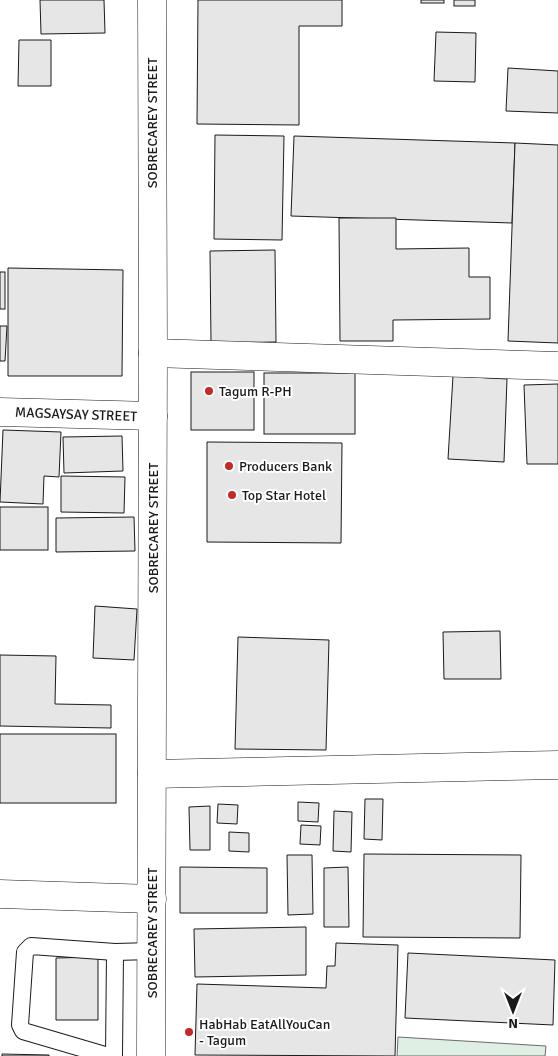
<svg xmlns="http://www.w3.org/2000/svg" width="558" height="1056" viewBox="0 0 558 1056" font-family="Signika,sans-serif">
	<rect width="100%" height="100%" fill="#fff"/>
	<polygon fill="#e0efe3" stroke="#6a6a6a" points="398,1037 546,1046 545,1056 397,1056"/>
	<g fill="#e6e6e6" stroke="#1a1a1a">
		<polygon points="40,0 104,0 105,33 41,34"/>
		<polygon points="198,0 342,0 342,26 299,26 299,125 197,124"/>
		<rect x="421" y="0" width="23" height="3"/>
		<rect x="454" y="0" width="21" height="6"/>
		<polygon points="436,32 476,33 475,82 434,81"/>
		<polygon points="19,40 51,40 51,86 18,86"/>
		<polygon points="508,68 558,71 558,113 506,111"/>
		<polygon points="215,135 284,136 282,240 214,239"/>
		<polygon points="294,136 515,143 512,223 291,216"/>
		<polygon points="515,143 558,145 558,343 508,341"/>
		<polygon points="339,218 396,218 396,249 469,248 469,277 490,277 490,319 393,320 393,341 340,341"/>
		<polygon points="275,250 276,342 211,343 210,251"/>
		<polygon points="8,268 123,270 122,376 8,376"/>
		<rect x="0" y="272" width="5" height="37"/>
		<polygon points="0,326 7,326 5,361 0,361"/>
		<rect x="191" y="372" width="63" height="58"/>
		<rect x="264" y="373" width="91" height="61"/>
		<polygon points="453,376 507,379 504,462 448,459"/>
		<polygon points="558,384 558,464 527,464 524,385"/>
		<polygon points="3,430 61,432 59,477 44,476 43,504 0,502"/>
		<polygon points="122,436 123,471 64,473 63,437"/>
		<polygon points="207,442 342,443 341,543 207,542"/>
		<polygon points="61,476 125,477 124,513 61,512"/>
		<rect x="0" y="507" width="48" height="43"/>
		<polygon points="134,517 135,551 56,552 56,518"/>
		<polygon points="95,606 137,609 134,660 93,658"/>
		<polygon points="500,631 501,679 444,679 443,632"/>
		<polygon points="238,637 329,640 326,750 235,749"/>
		<polygon points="0,655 56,656 55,704 111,705 111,728 0,726"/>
		<rect x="0" y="734" width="116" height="69"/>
		<polygon points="365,799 383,799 382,840 364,839"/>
		<polygon points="298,802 319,803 318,822 298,821"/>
		<polygon points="218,804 238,805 237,824 217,823"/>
		<polygon points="210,806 210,850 190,850 189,807"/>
		<polygon points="334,811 352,812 351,852 333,851"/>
		<polygon points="301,825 321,826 320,845 300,844"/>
		<polygon points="229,832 249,833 249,852 229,851"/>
		<polygon points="364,854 521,855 520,938 363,937"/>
		<polygon points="287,855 312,855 313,914 288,915"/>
		<polygon points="180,867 267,868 267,913 180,913"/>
		<polygon points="348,867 349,927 324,927 324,868"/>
		<polygon points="306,927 306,975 195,977 194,929"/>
		<polygon points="336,943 398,945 395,1056 195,1055 197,984 326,988 327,966 335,966"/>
		<polygon points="408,953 555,960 553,1025 405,1018"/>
		<polygon points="98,957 98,1020 56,1020 56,958"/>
		<polygon points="2,1054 49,1055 49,1056 2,1056"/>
	</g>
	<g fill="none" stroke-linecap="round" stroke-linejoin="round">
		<g stroke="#1a1a1a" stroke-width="18">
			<g id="lane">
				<polyline points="108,1056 23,1031 20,1025 25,952 31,946 115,952 152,951"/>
				<polyline points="114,1056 115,952"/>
			</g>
		</g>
		<g stroke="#1a1a1a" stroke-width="29">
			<g id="street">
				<polyline points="153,353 558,366"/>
				<polyline points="0,412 153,416"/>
				<polyline points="152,774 558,765"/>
				<polyline points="0,894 152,899"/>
			</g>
		</g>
		<g stroke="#1a1a1a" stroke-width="29">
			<polyline id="secondary" points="151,1056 153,353 152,0"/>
		</g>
		<use href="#lane" stroke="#fff" stroke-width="16"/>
		<use href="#street" stroke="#fff" stroke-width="28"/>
		<use href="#secondary" stroke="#fff" stroke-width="28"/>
	</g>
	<g fill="#c62828" stroke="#fff" stroke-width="2">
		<circle cx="209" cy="391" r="5"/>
		<circle cx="229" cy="466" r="5"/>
		<circle cx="232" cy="495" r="5"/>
		<circle cx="189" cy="1032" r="5"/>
	</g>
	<g text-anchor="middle" stroke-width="4" stroke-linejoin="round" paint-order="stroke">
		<g font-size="14" fill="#1a1a1a" stroke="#fff">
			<text transform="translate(152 123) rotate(-90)" y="5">SOBRECAREY STREET</text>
			<text transform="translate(76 414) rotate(2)" y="5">MAGSAYSAY STREET</text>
			<text transform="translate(153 528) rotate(-90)" y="5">SOBRECAREY STREET</text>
			<text transform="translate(152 933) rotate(-90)" y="5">SOBRECAREY STREET</text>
		</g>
		<g font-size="14" fill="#1a1a1a" stroke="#fff" text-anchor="start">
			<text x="219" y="396">Tagum R-PH</text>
			<text x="239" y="471">Producers Bank</text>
			<text x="242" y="500">Top Star Hotel</text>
			<text x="199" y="1029">HabHab EatAllYouCan<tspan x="199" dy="16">- Tagum</tspan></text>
		</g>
	</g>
	<g transform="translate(513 1011) rotate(180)" stroke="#ffffff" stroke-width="4" paint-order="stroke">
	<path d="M0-4L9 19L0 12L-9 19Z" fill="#1a1a1a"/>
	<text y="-8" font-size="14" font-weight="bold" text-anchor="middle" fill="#1a1a1a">N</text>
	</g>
</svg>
